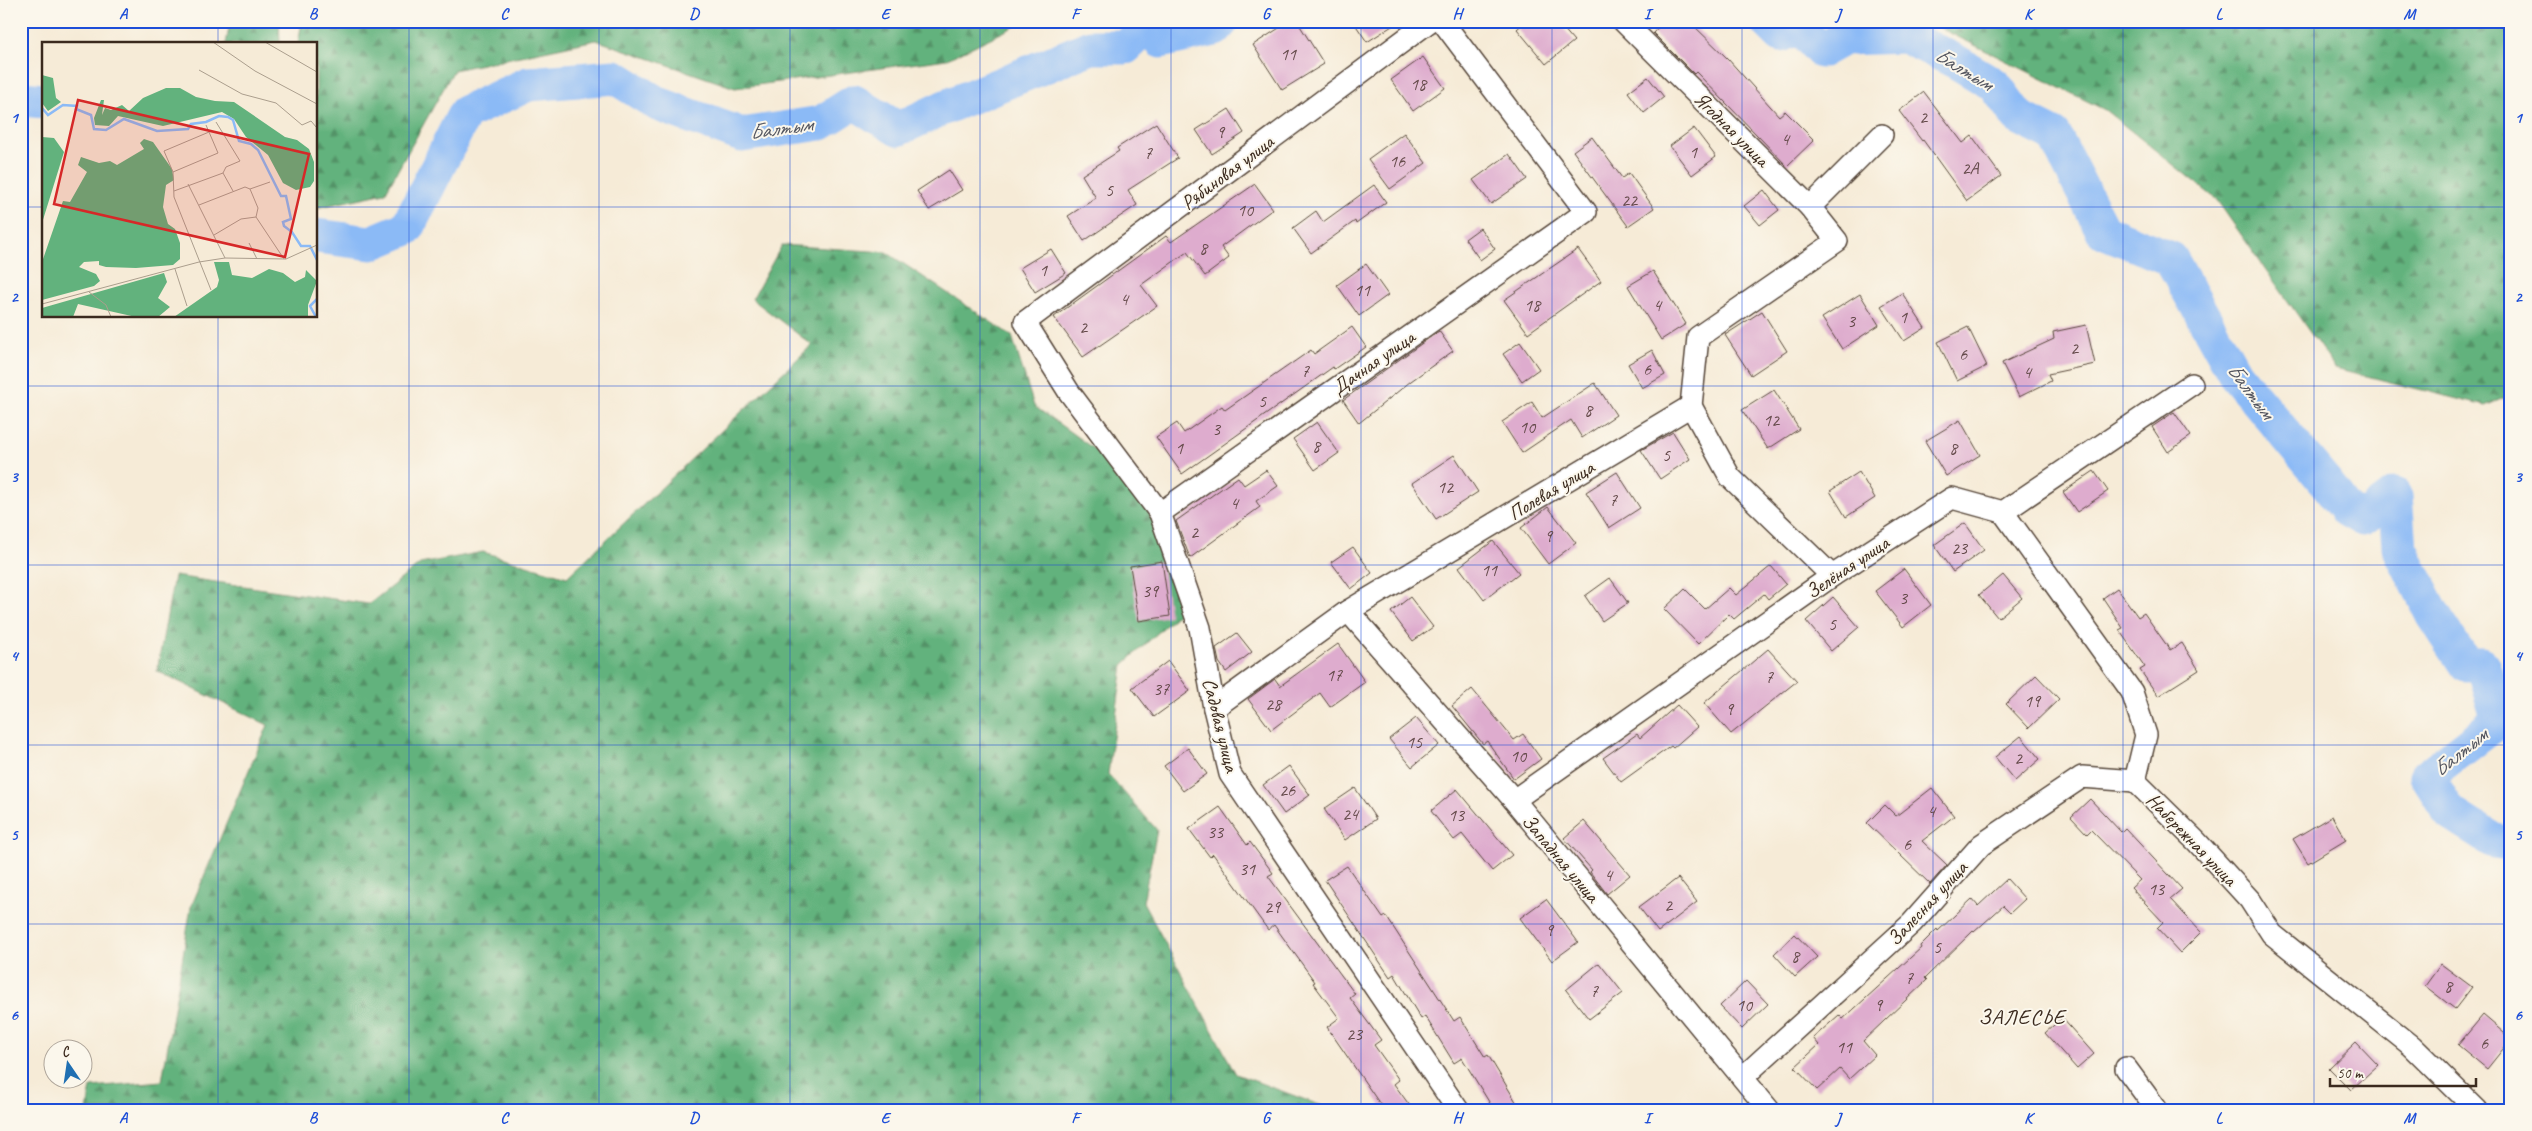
<svg xmlns="http://www.w3.org/2000/svg" width="2532" height="1131" viewBox="0 0 2532 1131" font-family="Caveat,sans-serif">
	<defs>
		<pattern id="forest-firs" width="22" height="20" patternUnits="userSpaceOnUse" patternTransform="scale(1.25)"><rect width="22" height="20" fill="#62b27d"/><path d="M5 1l3.5 6h-7zM16 11l3.5 6h-7z" fill="#529166"/></pattern>
	</defs>
	<rect width="100%" height="100%" fill="#fbf7ec"/>
	<filter id="ink" filterUnits="userSpaceOnUse"><feTurbulence type="fractalNoise" baseFrequency=".02" numOctaves="2"/><feDisplacementMap in="SourceGraphic" scale="10" xChannelSelector="R" yChannelSelector="G"/><feConvolveMatrix kernelMatrix="1 2 1 2 8 2 1 2 1" color-interpolation-filters="sRGB"/></filter>
	<filter id="wash" filterUnits="userSpaceOnUse"><feTurbulence type="fractalNoise" baseFrequency=".0096" numOctaves="4" result="noise"/><feDisplacementMap in="SourceGraphic" scale="20" xChannelSelector="R" yChannelSelector="G"/><feGaussianBlur stdDeviation="1.12" result="paint"/><feColorMatrix in="noise" values="0 0 0 0 0 0 0 0 0 0 0 0 0 0 0 0 0 1.4 0 .05"/><feComposite in="paint" operator="in"/></filter>
	<g filter="url(#wash)">
		<rect width="100%" height="100%" fill="#f6ebd7"/>
		<g fill="url(#forest-firs)" stroke="#4e6e4e">
			<polygon points="230,21 279,21 280,44 226,44"/>
			<polygon points="302,21 1026,21 947,59 735,88 596,40 454,70 385,193 316,208 316,44 298,44"/>
			<polygon points="1926,21 2511,21 2511,395 2485,406 2335,368 2216,199 2105,110"/>
			<polygon points="782,245 886,252 1012,336 1034,406 1147,487 1190,603 1123,665 1108,774 1157,830 1143,902 1236,1074 1322,1106 1324,1110 87,1110 91,1087 162,1081 191,907 268,725 157,671 174,576 369,604 420,564 483,552 567,577 812,345 752,299"/>
		</g>
		<g fill="none" stroke-linecap="round" stroke-linejoin="round">
			<g stroke="#8bbaf6" stroke-width="35">
				<polyline points="1767,21 1781,35 1798,26 1821,51 1844,38 1905,36 1955,61 1995,85 2018,117 2054,135 2103,231 2171,259 2235,374 2328,485 2347,510 2363,519 2395,495 2399,547 2434,616 2466,665 2482,665 2499,720 2427,776 2450,813 2494,841 2511,843"/>
				<polyline points="21,99 44,101"/>
				<polyline points="316,236 371,243 407,228 465,113 528,84 615,77 658,104 742,135 821,123 854,102 898,129 943,108 1091,47 1126,47 1152,22 1161,41 1215,29 1222,21"/>
			</g>
		</g>
		<g id="blocks">
			<g fill="#deacce">
				<polygon points="1290,21 1297,21 1324,64 1282,90 1253,45"/>
				<polygon points="1353,21 1400,21 1367,42"/>
				<polygon points="1526,21 1557,21 1574,41 1546,64 1517,29"/>
				<polygon points="1664,21 1689,21 1728,59 1779,116 1785,111 1814,140 1787,166 1696,72 1694,74 1653,33"/>
				<polygon points="1423,57 1445,88 1413,111 1391,80"/>
				<polygon points="1648,77 1664,97 1644,113 1628,92"/>
				<polygon points="1924,92 1963,143 1972,136 2001,176 1967,201 1923,140 1922,141 1899,111"/>
				<polygon points="1229,109 1244,133 1212,154 1196,130"/>
				<polygon points="1156,123 1178,158 1128,190 1137,205 1084,241 1068,216 1096,198 1082,175 1119,151 1117,148"/>
				<polygon points="1694,128 1716,157 1692,175 1670,146"/>
				<polygon points="1404,133 1426,163 1390,189 1368,159"/>
				<polygon points="1592,137 1622,178 1629,173 1654,208 1628,226 1573,151"/>
				<polygon points="1509,154 1527,179 1491,204 1473,180"/>
				<polygon points="949,170 962,190 929,210 917,191"/>
				<polygon points="1255,184 1273,209 1221,247 1229,258 1205,276 1187,252 1141,285 1157,306 1083,357 1054,317 1166,236 1171,242"/>
				<polygon points="1374,185 1386,202 1356,224 1355,221 1311,253 1293,228 1316,211 1323,222"/>
				<polygon points="1764,190 1779,210 1760,225 1744,206"/>
				<polygon points="1480,228 1495,249 1480,260 1465,239"/>
				<polygon points="1051,249 1066,273 1035,292 1020,268"/>
				<polygon points="1578,249 1601,281 1528,333 1504,300"/>
				<polygon points="1366,264 1388,295 1359,316 1337,285"/>
				<polygon points="1653,271 1686,324 1661,340 1628,286"/>
				<polygon points="1902,293 1925,328 1904,341 1881,306"/>
				<polygon points="1860,294 1879,325 1842,349 1822,318"/>
				<polygon points="1762,311 1787,351 1751,375 1725,335"/>
				<polygon points="2086,325 2095,364 2048,374 2051,381 2019,397 2002,363 2054,339 2053,332"/>
				<polygon points="1352,327 1366,347 1334,369 1333,367 1182,474 1156,437 1177,423 1184,433 1222,406 1225,410 1311,350 1314,354"/>
				<polygon points="1968,327 1987,366 1957,381 1938,342"/>
				<polygon points="1439,331 1453,351 1411,381 1359,423 1343,400"/>
				<polygon points="1520,342 1539,369 1522,381 1503,354"/>
				<polygon points="1652,350 1665,375 1642,388 1628,364"/>
				<polygon points="1595,383 1616,415 1582,438 1571,420 1522,453 1502,422 1532,402 1542,418"/>
				<polygon points="1774,390 1799,429 1768,449 1742,410"/>
				<polygon points="2174,412 2191,436 2168,452 2152,427"/>
				<polygon points="1960,420 1980,455 1946,476 1925,441"/>
				<polygon points="1317,422 1339,453 1315,470 1293,439"/>
				<polygon points="1673,432 1690,459 1660,479 1641,450"/>
				<polygon points="1454,455 1478,492 1436,519 1412,483"/>
				<polygon points="1266,470 1278,486 1256,501 1260,507 1190,558 1176,521 1238,477 1244,485"/>
				<polygon points="2094,471 2108,491 2077,512 2063,492"/>
				<polygon points="1617,472 1640,508 1609,528 1586,492"/>
				<polygon points="1859,472 1875,498 1846,517 1830,491"/>
				<polygon points="1548,507 1576,543 1548,564 1521,528"/>
				<polygon points="1965,523 1984,550 1953,572 1934,545"/>
				<polygon points="1493,541 1519,573 1484,600 1459,567"/>
				<polygon points="1353,547 1372,573 1351,589 1331,562"/>
				<polygon points="1162,561 1170,616 1139,621 1130,566"/>
				<polygon points="1771,566 1786,584 1768,599 1764,594 1734,619 1729,614 1698,644 1664,609 1685,589 1705,609 1729,588 1736,595"/>
				<polygon points="1904,569 1931,605 1903,627 1875,591"/>
				<polygon points="2003,575 2022,598 1998,618 1979,595"/>
				<polygon points="1610,578 1628,603 1602,621 1585,596"/>
				<polygon points="2117,588 2138,617 2144,613 2170,650 2182,643 2199,670 2158,696 2140,670 2145,667 2119,630 2123,628 2103,598"/>
				<polygon points="1410,597 1433,627 1413,641 1391,612"/>
				<polygon points="1833,597 1859,627 1831,651 1806,621"/>
				<polygon points="1237,633 1252,652 1226,672 1219,662 1216,648"/>
				<polygon points="1338,644 1365,682 1330,707 1320,693 1271,730 1248,699 1275,679 1280,686"/>
				<polygon points="1768,649 1797,681 1731,734 1704,703"/>
				<polygon points="1168,661 1190,691 1154,717 1132,688"/>
				<polygon points="2036,675 2059,699 2029,728 2006,704"/>
				<polygon points="1472,689 1514,740 1523,734 1541,759 1514,779 1487,741 1483,744 1452,706"/>
				<polygon points="1677,705 1697,727 1673,748 1671,746 1621,782 1603,758 1637,734 1640,738"/>
				<polygon points="1416,718 1439,745 1412,767 1389,739"/>
				<polygon points="2021,736 2040,759 2015,781 1995,757"/>
				<polygon points="1188,748 1207,774 1183,791 1164,766"/>
				<polygon points="1289,766 1310,795 1284,814 1263,785"/>
				<polygon points="1355,788 1376,819 1345,840 1324,809"/>
				<polygon points="1932,788 1954,816 1922,841 1947,865 1930,884 1867,823 1885,805 1896,816"/>
				<polygon points="1457,789 1512,855 1492,871 1462,834 1454,840 1431,811"/>
				<polygon points="2090,799 2121,832 2125,828 2182,889 2170,899 2201,932 2180,953 2157,928 2163,922 2131,888 2140,880 2091,830 2087,834 2071,817"/>
				<polygon points="1220,807 1247,845 1250,842 1273,873 1268,876 1355,994 1350,998 1381,1040 1374,1045 1399,1080 1394,1084 1413,1110 1384,1110 1327,1027 1339,1018 1313,983 1315,982 1274,925 1268,930 1213,854 1210,857 1189,829"/>
				<polygon points="2332,816 2346,840 2308,863 2293,839"/>
				<polygon points="1584,821 1630,875 1607,894 1590,872 1592,870 1564,838"/>
				<polygon points="1347,866 1383,918 1386,916 1454,1021 1460,1017 1485,1057 1488,1055 1521,1110 1494,1110 1462,1058 1454,1063 1425,1016 1421,1019 1394,974 1390,977 1325,880"/>
				<polygon points="1678,878 1697,902 1658,932 1639,907"/>
				<polygon points="2007,879 2025,899 2010,913 2003,906 1974,932 1973,931 1925,978 1927,980 1863,1041 1875,1055 1849,1079 1840,1069 1817,1090 1795,1067 1819,1045 1813,1038 1839,1015 1843,1019 1921,948 1920,946 1937,929 1938,931 1972,899 1978,906"/>
				<polygon points="1546,899 1578,942 1552,961 1520,918"/>
				<polygon points="1795,934 1817,957 1795,977 1774,954"/>
				<polygon points="1599,963 1623,993 1589,1019 1566,990"/>
				<polygon points="2441,964 2472,987 2455,1009 2425,986"/>
				<polygon points="1746,981 1768,1004 1742,1029 1720,1006"/>
				<polygon points="2483,1015 2511,1039 2487,1069 2458,1045"/>
				<polygon points="2062,1018 2094,1054 2077,1069 2045,1033"/>
				<polygon points="2356,1042 2378,1065 2351,1090 2329,1068"/>
			</g>
		</g>
	</g>
	<g filter="url(#ink)">
		<use href="#blocks" fill-opacity="0" stroke="#57473a" stroke-width="1"/>
		<g fill="none" stroke-linecap="round" stroke-linejoin="round">
			<g stroke="#57473a" stroke-width="24">
				<g id="minor">
					<polyline points="1430,21 1025,322 1069,392 1160,513 1200,628 1214,708 1230,774 1458,1110"/>
					<polyline points="1810,207 1882,135"/>
					<polyline points="1691,406 1730,477 1832,576"/>
					<polyline points="2003,512 2132,692 2146,735 2135,781 2197,842 2250,900 2272,934 2412,1046 2477,1110"/>
					<polyline points="1160,513 1586,212 1442,21"/>
					<polyline points="1348,611 1514,800 1769,1110"/>
					<polyline points="1214,708 1348,611 1691,406 1698,337 1837,241 1810,207 1623,21"/>
					<polyline points="1514,800 1832,576 1952,498 2003,512 2192,384"/>
					<polyline points="2126,1068 2157,1110"/>
					<polyline points="1743,1077 1912,923 1981,845 2082,777 2135,781"/>
				</g>
			</g>
			<use href="#minor" stroke="#fff" stroke-width="21"/>
		</g>
	</g>
	<path fill="none" stroke="#1d4ed8" stroke-width="1" stroke-opacity="0.55" d="M218,21v23M409,21v1089M599,21v1089M790,21v1089M980,21v1089M1171,21v1089M1361,21v1089M1552,21v1089M1742,21v1089M1933,21v1089M2123,21v1089M2314,21v1089M21,207h23M316,207h2195M218,316v794M21,386h2490M21,565h2490M21,745h2490M21,924h2490"/>
	<g text-anchor="middle" stroke-width="4" stroke-linejoin="round" paint-order="stroke">
		<g font-size="18" fill="#644a4a">
			<text x="1288" y="60">11</text>
			<text x="1418" y="90">18</text>
			<text x="1923" y="123">2</text>
			<text x="1220" y="138">9</text>
			<text x="1785" y="145">4</text>
			<text x="1693" y="158">1</text>
			<text x="1148" y="159">7</text>
			<text x="1397" y="167">16</text>
			<text x="1970" y="174">2А</text>
			<text x="1109" y="196">5</text>
			<text x="1629" y="206">22</text>
			<text x="1245" y="216">10</text>
			<text x="1203" y="254">8</text>
			<text x="1043" y="276">1</text>
			<text x="1362" y="296">11</text>
			<text x="1124" y="305">4</text>
			<text x="1532" y="311">18</text>
			<text x="1657" y="311">4</text>
			<text x="1903" y="323">1</text>
			<text x="1851" y="327">3</text>
			<text x="1083" y="333">2</text>
			<text x="2074" y="354">2</text>
			<text x="1963" y="360">6</text>
			<text x="1647" y="375">6</text>
			<text x="1305" y="377">7</text>
			<text x="2027" y="378">4</text>
			<text x="1262" y="407">5</text>
			<text x="1588" y="416">8</text>
			<text x="1771" y="426">12</text>
			<text x="1527" y="433">10</text>
			<text x="1216" y="435">3</text>
			<text x="1316" y="452">8</text>
			<text x="1179" y="454">1</text>
			<text x="1953" y="454">8</text>
			<text x="1666" y="461">5</text>
			<text x="1445" y="493">12</text>
			<text x="1613" y="506">7</text>
			<text x="1234" y="509">4</text>
			<text x="1194" y="538">2</text>
			<text x="1548" y="542">9</text>
			<text x="1959" y="554">23</text>
			<text x="1489" y="576">11</text>
			<text x="1150" y="597">39</text>
			<text x="1903" y="604">3</text>
			<text x="1832" y="630">5</text>
			<text x="1334" y="681">17</text>
			<text x="1769" y="683">7</text>
			<text x="1161" y="695">37</text>
			<text x="2032" y="707">19</text>
			<text x="1273" y="710">28</text>
			<text x="1729" y="715">9</text>
			<text x="1414" y="748">15</text>
			<text x="1518" y="762">10</text>
			<text x="2018" y="764">2</text>
			<text x="1287" y="796">26</text>
			<text x="1931" y="817">4</text>
			<text x="1350" y="820">24</text>
			<text x="1456" y="821">13</text>
			<text x="1215" y="838">33</text>
			<text x="1907" y="850">6</text>
			<text x="1247" y="875">31</text>
			<text x="1608" y="881">4</text>
			<text x="2156" y="895">13</text>
			<text x="1668" y="911">2</text>
			<text x="1272" y="913">29</text>
			<text x="1549" y="936">9</text>
			<text x="1937" y="953">5</text>
			<text x="1795" y="962">8</text>
			<text x="1909" y="984">7</text>
			<text x="2448" y="992">8</text>
			<text x="1594" y="997">7</text>
			<text x="1744" y="1011">10</text>
			<text x="1878" y="1011">9</text>
			<text x="1354" y="1040">23</text>
			<text x="2484" y="1049">6</text>
			<text x="1844" y="1053">11</text>
		</g>
		<g font-size="20" fill="#3b2a1e" stroke="#fbf7ec">
			<text transform="translate(1732 129) rotate(45)" y="7">Ягодная улица</text>
			<text transform="translate(1227 172) rotate(-37)" y="7">Рябиновая улица</text>
			<text transform="translate(1373 362) rotate(-35)" y="7">Дачная улица</text>
			<text transform="translate(1551 490) rotate(-31)" y="7">Полевая улица</text>
			<text transform="translate(1847 567) rotate(-34)" y="7">Зелёная улица</text>
			<text transform="translate(1221 725) rotate(76)" y="7">Садовая улица</text>
			<text transform="translate(2192 839) rotate(46)" y="7">Набережная улица</text>
			<text transform="translate(1561 858) rotate(50)" y="7">Западная улица</text>
			<text transform="translate(1927 903) rotate(-47)" y="7">Залесная улица</text>
		</g>
		<g font-size="21" font-style="italic" fill="#53555f" stroke="#fbf7ec">
			<text transform="translate(1964 69) rotate(31)" y="7">Балтым</text>
			<text transform="translate(781 128) rotate(-8)" y="7">Балтым</text>
			<text transform="translate(2251 391) rotate(53)" y="7">Балтым</text>
			<text transform="translate(2460 752) rotate(-39)" y="7">Балтым</text>
		</g>
		<g font-size="22" letter-spacing="1" fill="#3b2a1e" stroke="#fbf7ec">
			<text x="2022" y="1024">ЗАЛЕСЬЕ</text>
		</g>
	</g>
	<g transform="translate(42 42)">
		<rect width="275" height="275" fill="#f6ebd7"/>
		<path d="M0,33l11,3 3,20 5,4 -13,9 -6,-8zM124,46h14l16,9 19,4 19,1 51,35 12,3 12,9 5,13v19l-4,6 -14,3 -13,-7 -15,-28 -22,-18 -12,-18 -12,-7 -59,14 -45,-10 -9,10 -14,-1 -1,-7 7,-18h3l-2,15 3,-7 6,2 11,-5 7,6 14,-13zM0,95l12,1 10,14 -22,71zM102,97l9,3 19,27 2,11 -8,5 -3,22 5,17 7,5 5,14v16l-7,6 -37,3 -30,-1 -7,-2v-4l-15,1 -5,5 17,7 4,7 -6,5 -52,14v-38l21,-61 7,1 17,-30 -9,-7 3,-8 18,6 11,-2 7,4 27,-16 -4,-6zM172,220h15l3,13 20,3 17,-9 14,4 12,9 10,-5 1,-7 11,11 -9,24v12h-134l43,-30 2,-7zM122,231l3,9 -9,16 12,9 -12,10h-22l-58,-13 -5,13h-31v-9z" fill="#62b27d"/>
		<path fill="none" stroke="#8bbaf6" stroke-width="2.5" d="M0,66l6,7 15,-10 14,1 -1,3 15,6 3,14 12,1 18,-11 33,12 31,-2 3,-5 15,-2 13,-6 9,1 5,3 6,21 12,3 7,6 23,46h5l5,23 -8,3 1,4 8,6 9,14h9l7,14M274,275l-6,-11 7,-7"/>
		<path fill="none" stroke="#ab9e8d" stroke-width="1" d="M171,0l42,29 62,33M223,0l52,30M157,28l43,24 34,9 26,22 9,-4 6,7M167,90l-45,19 9,21 1,25 37,93M131,130l45,-19 -12,-28M181,131l10,18M146,142l37,74M208,147l8,19 -2,9 28,42M275,147v50M132,149l49,-18 3,-6 14,-6 -24,-39M157,163l46,-18 5,2 20,-7M172,193l27,-16 15,-2M207,201l8,16M133,227l12,37M47,250l17,13 5,12M0,262l157,-42 26,-4 61,1 31,-14"/>
		<path fill="#d62828" fill-opacity="0.15" stroke="#d62828" stroke-width="2.5" d="M36,58l231,54 -24,103 -231,-53z"/>
		<rect width="275" height="275" fill="none" stroke="#3b2a1e" stroke-width="2.5"/>
	</g>
	<rect width="2532" height="1131" fill="none" stroke="#fbf7ec" stroke-width="55"/>
	<g transform="translate(68 1064) rotate(347)"><circle r="24" fill="#fbf7ec" stroke="#aea59a"/>
	<path d="M0-4L9 19L0 12L-9 19Z" fill="#1f6fb2"/>
	<text y="-8" font-size="14" font-weight="bold" text-anchor="middle" fill="#3b2a1e">С</text>
	</g>
	<path d="M2330 1078v8h146v-8" fill="none" stroke="#3b2a1e" stroke-width="2.5"/>
	<text x="2337" y="1078" font-size="15" fill="#3b2a1e" stroke="#fbf7ec" stroke-width="4" paint-order="stroke">50 m</text>
	<rect x="28" y="28" width="2476" height="1076" fill="none" stroke="#1d4ed8" stroke-width="2"/>
	<g font-size="16" text-anchor="middle" font-weight="bold" fill="#1d4ed8">
		<text x="123" y="19">A</text>
		<text x="313" y="19">B</text>
		<text x="504" y="19">C</text>
		<text x="694" y="19">D</text>
		<text x="885" y="19">E</text>
		<text x="1075" y="19">F</text>
		<text x="1266" y="19">G</text>
		<text x="1457" y="19">H</text>
		<text x="1647" y="19">I</text>
		<text x="1838" y="19">J</text>
		<text x="2028" y="19">K</text>
		<text x="2219" y="19">L</text>
		<text x="2409" y="19">M</text>
		<text x="14" y="123">1</text>
		<text x="2518" y="123">1</text>
		<text x="14" y="302">2</text>
		<text x="2518" y="302">2</text>
		<text x="14" y="482">3</text>
		<text x="2518" y="482">3</text>
		<text x="14" y="661">4</text>
		<text x="2518" y="661">4</text>
		<text x="14" y="840">5</text>
		<text x="2518" y="840">5</text>
		<text x="14" y="1020">6</text>
		<text x="2518" y="1020">6</text>
		<text x="123" y="1123">A</text>
		<text x="313" y="1123">B</text>
		<text x="504" y="1123">C</text>
		<text x="694" y="1123">D</text>
		<text x="885" y="1123">E</text>
		<text x="1075" y="1123">F</text>
		<text x="1266" y="1123">G</text>
		<text x="1457" y="1123">H</text>
		<text x="1647" y="1123">I</text>
		<text x="1838" y="1123">J</text>
		<text x="2028" y="1123">K</text>
		<text x="2219" y="1123">L</text>
		<text x="2409" y="1123">M</text>
	</g>
</svg>
